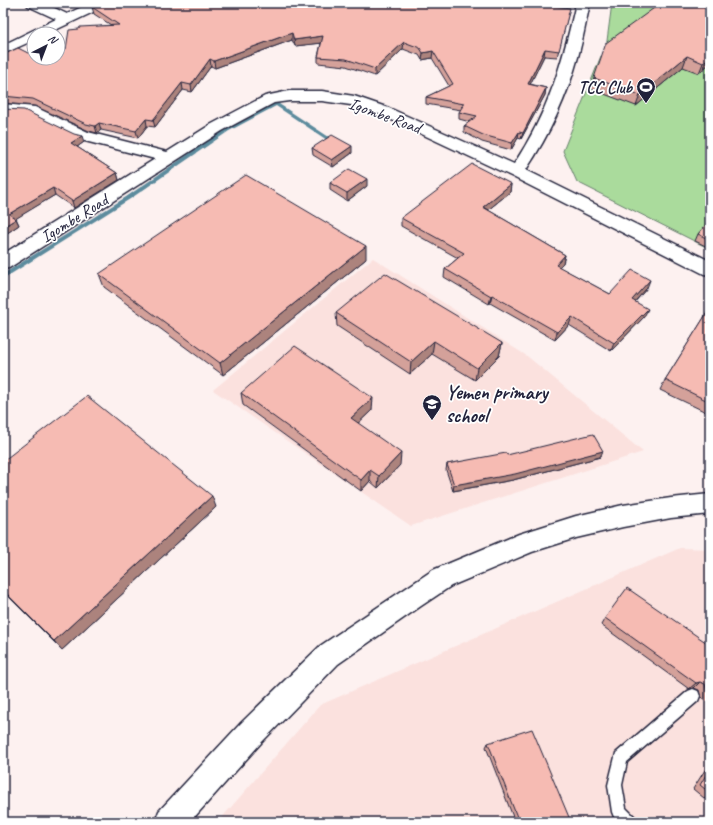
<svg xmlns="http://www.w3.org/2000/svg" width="713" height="825" viewBox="0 0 713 825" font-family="Caveat,sans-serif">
	<rect width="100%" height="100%" fill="#fdf1f0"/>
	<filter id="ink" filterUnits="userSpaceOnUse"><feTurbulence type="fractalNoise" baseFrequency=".025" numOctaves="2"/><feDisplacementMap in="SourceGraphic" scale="8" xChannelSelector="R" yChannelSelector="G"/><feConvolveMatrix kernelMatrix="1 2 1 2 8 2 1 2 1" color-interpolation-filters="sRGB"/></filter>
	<g filter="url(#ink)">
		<g fill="#fbe1de">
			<polygon points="373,258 527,356 643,452 411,526 213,390"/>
			<polygon points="680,548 710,549 710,822 218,822 320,705"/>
		</g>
		<polygon fill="#aadb9c" stroke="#667e6c" points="612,3 710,3 710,249 577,182 563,151 601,56 605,56"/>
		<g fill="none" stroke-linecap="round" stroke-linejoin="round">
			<polygon fill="#5c8b9d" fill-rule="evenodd" points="276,102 332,139 329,141 327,140 276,106 229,131 130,199 3,279 3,274 126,197 225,129"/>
			<g stroke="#22223b" stroke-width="3">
				<polygon id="service" points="693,689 698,691 700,696 698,701 627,762 622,785 626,808 635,817 637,822 619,822 614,817 612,812 608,785 616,753 688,691"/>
			</g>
			<g stroke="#22223b" stroke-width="3">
				<g id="minor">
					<polygon points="26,3 44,3 67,14 90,3 108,3 106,6 47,34 34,34 34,40 3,54 3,45 56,19 28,6"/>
					<path d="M576,3h14c-4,18 -7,36 -12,54 -11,40 -29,78 -52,113l184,91v14l-6,-1 -193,-98 -132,-62 -28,-9 -29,-4h-33l-15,2 -52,28 -213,137 -6,1v-15l152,-95 -78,-20 -50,-24 -24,-1v-10l32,3 53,25 79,20 43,-27 55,-29 24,-5h33l32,5 35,12 125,56c35,-53 48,-100 62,-161z"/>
				</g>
			</g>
			<g stroke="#22223b" stroke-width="3">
				<polygon id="tertiary" points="710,494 710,514 671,518 623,527 576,538 532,552 451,586 421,606 338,664 261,743 190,822 155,822 159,811 241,723 320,646 433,570 519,534 576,516 623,505 671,498"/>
			</g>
			<use href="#service" fill="#fff" fill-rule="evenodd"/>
			<use href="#minor" fill="#fff" fill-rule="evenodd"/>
			<use href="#tertiary" fill="#fff" fill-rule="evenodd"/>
		</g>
		<g fill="#d4a19a" stroke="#22223b">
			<polygon points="710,3 710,63 699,73 683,67 636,106 591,89 594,78"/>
			<polygon points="92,7 568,15 557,57 544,56 530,84 546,88 545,95 521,139 518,138 511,150 482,142 464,132 464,126 470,122 459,119 459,112 461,110 426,104 426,97 449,86 432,58 422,60 419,55 403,49 375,76 346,66 318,63 318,57 321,43 295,46 292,40 215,68 211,66 192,92 183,90 155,127 147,126 138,138 101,130 97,133 89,131 35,106 3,103 3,55 28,53 66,49 79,29 111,25 94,14"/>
			<polygon points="3,109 84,142 77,147 117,173 119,180 74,208 55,195 16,218 19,225 3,236"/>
			<polygon points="312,148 352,153 333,167 313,155"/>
			<polygon points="330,183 367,186 347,201 330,190"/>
			<polygon points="511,184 510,192 488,210 565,255 563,263 559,267 610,294 647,288 635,302 644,317 611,351 569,325 555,340 490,303 489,304 444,277 445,269 458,258 401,226 401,218"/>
			<polygon points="710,220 710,248 695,241 698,234"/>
			<polygon points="366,259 223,375 104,287 99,274"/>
			<polygon points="710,308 710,414 660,390 665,380"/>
			<polygon points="336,313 502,343 499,356 475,380 432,354 410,374 337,326"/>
			<polygon points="241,393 372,410 358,423 400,465 378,488 370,481 361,491 243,405"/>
			<polygon points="507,455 600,457 513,480 453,491 446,470 447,464"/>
			<polygon points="3,461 216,507 62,650 3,591"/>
			<polygon points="710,580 710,586 708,583"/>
			<polygon points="605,618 710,646 708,648 710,650 710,704 701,697 699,690 694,688 689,689 601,625"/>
			<polygon points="488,743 571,822 515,822 486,747"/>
			<polygon points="710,762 710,803 693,789"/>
		</g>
		<g fill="#ac837d" stroke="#22223b">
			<polygon points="292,33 292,40 215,68 214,61"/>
			<polygon points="323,36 323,43 295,46 294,40"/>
			<polygon points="404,42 403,49 375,76 375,69"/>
			<polygon points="545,49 544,56 527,91 528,84"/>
			<polygon points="433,51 432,58 422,60 423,53"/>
			<polygon points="687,56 683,67 636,106 640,95"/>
			<polygon points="710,56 710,63 699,73 703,63"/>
			<polygon points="210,59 211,66 192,92 191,85"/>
			<polygon points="182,83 183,90 155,127 153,120"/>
			<polygon points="546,88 545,95 521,139 523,133"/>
			<polygon points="146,119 147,126 138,138 136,131"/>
			<polygon points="99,123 101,130 97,133 95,126"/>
			<polygon points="519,132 518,138 511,150 512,143"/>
			<polygon points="82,136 84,142 73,150 71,143"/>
			<polygon points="352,146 352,153 333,167 332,160"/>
			<polygon points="117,173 119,180 74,208 72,201"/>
			<polygon points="367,179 367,186 347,201 347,193"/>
			<polygon points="511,184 510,192 482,215 483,207"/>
			<polygon points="53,188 55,195 12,221 9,214"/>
			<polygon points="16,219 19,225 3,236 3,227"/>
			<polygon points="366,246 366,259 223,375 220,363"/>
			<polygon points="565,255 563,263 553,273 556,265"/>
			<polygon points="650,280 647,288 629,308 632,300"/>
			<polygon points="492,295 490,303 489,304 491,296"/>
			<polygon points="648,309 644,317 611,351 614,343"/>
			<polygon points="572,317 569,325 555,340 557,332"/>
			<polygon points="434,341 432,354 410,374 411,362"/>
			<polygon points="502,343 499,356 475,380 477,368"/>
			<polygon points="373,398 372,410 351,430 351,418"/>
			<polygon points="603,451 600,457 513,480 453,491 454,485"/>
			<polygon points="401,453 400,465 378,488 379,476"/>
			<polygon points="370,470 370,481 361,491 361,480"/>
			<polygon points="212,496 216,507 62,650 54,641"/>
			<polygon points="700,682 694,688 689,689 696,683"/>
		</g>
		<g fill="#f6bbb3" stroke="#22223b">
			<polygon points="104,3 530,3 570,8 559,51 545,49 528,84 546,88 523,133 519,132 512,143 483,135 464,126 477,116 459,112 464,104 426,97 453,84 433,51 423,53 420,48 404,42 375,69 346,59 318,57 323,36 294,40 292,33 214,61 210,59 191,85 182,83 153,120 146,119 136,131 99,123 95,126 86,124 33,99 3,96 3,55 18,48 28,53 34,50 34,58 58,58 58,45 66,49 69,30 79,29 80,27 119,25 92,7 96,5"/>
			<polygon points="661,3 710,3 710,56 703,63 687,56 640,95 594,78 606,43"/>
			<polygon points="3,109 24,110 74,134 82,136 71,143 117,173 72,201 53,188 9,214 16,219 3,227"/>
			<polygon points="332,135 352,146 332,160 312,148"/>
			<polygon points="472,164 511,184 483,207 565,255 556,265 610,294 632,270 650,280 632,300 648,309 614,343 572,317 557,332 492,295 491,296 445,269 464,253 401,218"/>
			<polygon points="349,169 367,179 347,193 330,183"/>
			<polygon points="246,175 366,246 220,363 99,274"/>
			<polygon points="710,220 710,240 698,234"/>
			<polygon points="385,273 502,343 477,368 434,341 411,362 336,313"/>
			<polygon points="710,308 710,402 665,380"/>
			<polygon points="295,346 373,398 351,418 401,453 379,476 370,470 361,480 241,393"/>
			<polygon points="87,396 212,496 54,641 3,590 3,461"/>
			<polygon points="593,434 603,451 515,474 454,485 447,464 506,453 507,455"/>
			<polygon points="627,588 710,645 706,647 710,650 710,693 707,692 705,684 700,682 696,683 605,618"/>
			<polygon points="532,729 571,822 519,822 488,743"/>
			<polygon points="710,768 710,793 700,785"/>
		</g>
	</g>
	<defs>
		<g id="stadium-pin" transform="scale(1)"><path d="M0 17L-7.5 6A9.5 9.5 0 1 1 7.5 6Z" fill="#22223b" stroke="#fff"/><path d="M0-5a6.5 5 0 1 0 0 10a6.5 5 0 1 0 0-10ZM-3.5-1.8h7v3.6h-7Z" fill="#fff"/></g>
		<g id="school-pin" transform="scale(1)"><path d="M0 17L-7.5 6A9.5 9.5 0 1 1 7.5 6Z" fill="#22223b" stroke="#fff"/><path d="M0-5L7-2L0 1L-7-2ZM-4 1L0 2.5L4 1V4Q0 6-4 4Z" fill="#fff"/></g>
	</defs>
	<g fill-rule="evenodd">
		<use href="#stadium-pin" x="646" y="87"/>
		<use href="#school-pin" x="432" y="404"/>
	</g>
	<g text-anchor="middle" stroke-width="3.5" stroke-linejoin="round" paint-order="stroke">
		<g font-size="17" font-weight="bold" fill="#22223b" stroke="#fff" text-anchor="end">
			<text x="632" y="93">TCC Club</text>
		</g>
		<g font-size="17" fill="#22223b" stroke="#fff">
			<text transform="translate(385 115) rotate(20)" y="6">Igombe Road</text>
			<text transform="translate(74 218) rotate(-32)" y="6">Igombe Road</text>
		</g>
		<g font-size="20" font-weight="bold" fill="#22223b" stroke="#fff" text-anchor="start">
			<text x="446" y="399">Yemen primary<tspan x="446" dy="23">school</tspan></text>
		</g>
	</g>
	<rect width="713" height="825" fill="none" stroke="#fff" stroke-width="16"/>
	<rect x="8" y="8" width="697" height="809" fill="none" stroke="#22223b" stroke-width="1.5" filter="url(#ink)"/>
	<g transform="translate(46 46) rotate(42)"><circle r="19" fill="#ffffff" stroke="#a7a7b1"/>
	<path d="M0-3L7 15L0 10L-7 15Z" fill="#22223b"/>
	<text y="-6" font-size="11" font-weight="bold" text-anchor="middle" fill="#22223b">N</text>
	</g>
</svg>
